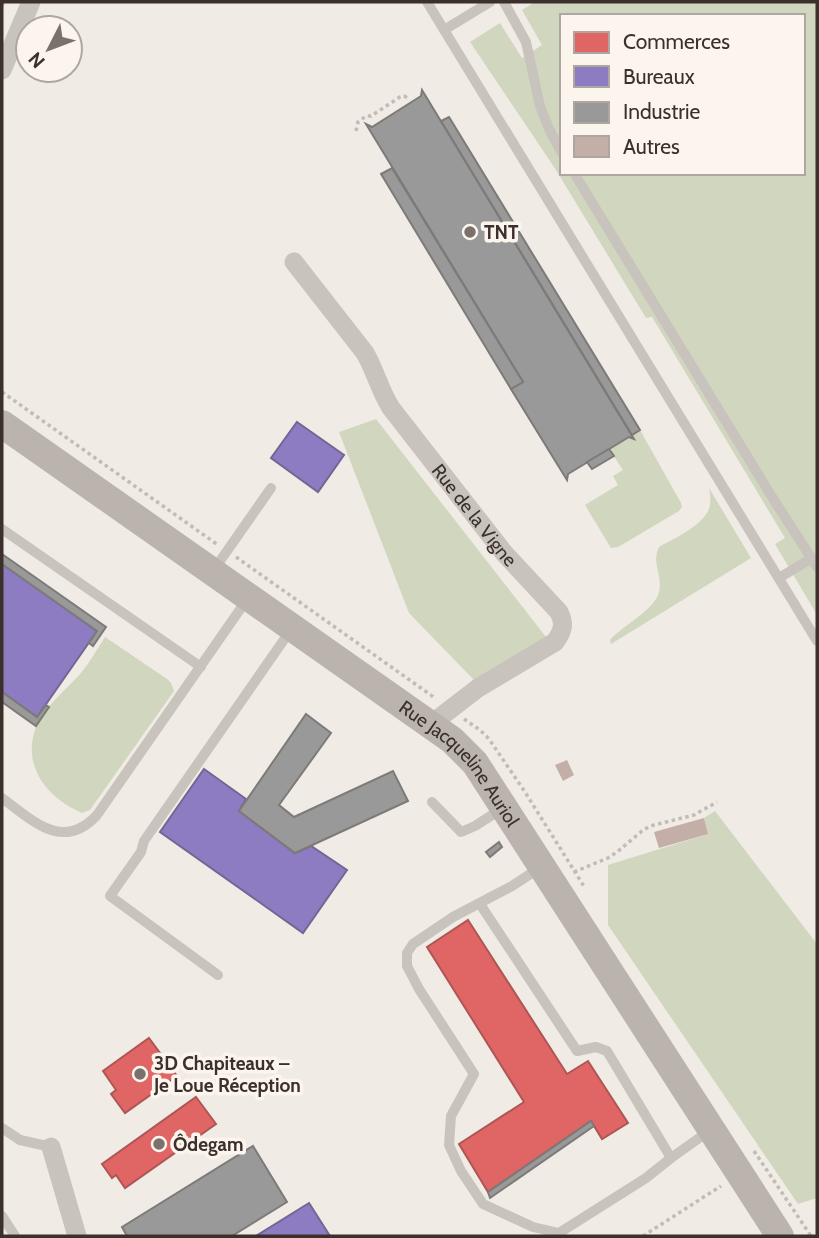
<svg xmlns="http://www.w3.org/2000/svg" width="819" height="1238" viewBox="0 0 819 1238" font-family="Cabin,sans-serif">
	<rect width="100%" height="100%" fill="#f0ebe5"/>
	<g fill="#d1d6bf" fill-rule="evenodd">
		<path d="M535,2h282v613l-42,-71 10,-6 -133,-221 -6,1 -90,-148 -86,-128 30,-19 22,35 20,-13 -20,-35zM562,16h241v157h-241z"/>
		<polygon points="376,419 546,637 474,680 409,613 339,432"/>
		<polygon points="640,430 681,503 682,507 679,511 618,547 611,548 585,505 618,485 613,476 623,470 609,449 629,437 633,439 632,435"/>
		<path d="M709,488l42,70 -140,86 -1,-4c13,-15 44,-29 49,-48 4,-16 -8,-29 0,-45 16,-9 48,-23 51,-42 1,-6 0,-12 -1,-17z"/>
		<path d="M105,637l62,42 4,4 3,8 -84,119 -8,3c-34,-15 -61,-46 -46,-86 6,-18 32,-39 45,-54 9,-11 16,-24 24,-36z"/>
		<polygon points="715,811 817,944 817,1198 798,1204 608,925 608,865 708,834 704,818"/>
	</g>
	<g fill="#e06666" stroke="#ae5654" stroke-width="2">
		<polygon points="468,920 567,1074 588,1061 628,1123 602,1139 591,1121 488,1192 459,1144 524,1102 427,947"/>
		<polygon points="149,1038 177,1076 125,1113 111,1094 116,1090 103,1071"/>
		<polygon points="196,1097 216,1124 125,1188 116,1175 112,1178 102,1164"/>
	</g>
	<g fill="#8e7cc3" stroke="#756595" stroke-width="2">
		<polygon points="297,422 344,455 318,492 271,458"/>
		<polygon points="2,564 97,631 37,717 2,692"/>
		<polygon points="204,769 246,799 239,811 295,853 311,846 347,870 303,933 160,832"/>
		<polygon points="309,1203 330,1236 256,1236"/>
	</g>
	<g fill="#999" stroke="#7d7a78" stroke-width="2">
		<polygon points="422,90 634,439 629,437 568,474 567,480 511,389 523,382 366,124 372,127 421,96"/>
		<polygon points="449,117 640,430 632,435 441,121"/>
		<polygon points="392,168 523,382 511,389 381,174"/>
		<polygon points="609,449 614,456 592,469 587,462"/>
		<polygon points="2,554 106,627 93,646 89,643 97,631 2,564"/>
		<polygon points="2,692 37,717 46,705 49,707 36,726 2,702"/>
		<polygon points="306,714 331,733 279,805 294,817 393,771 408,801 295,853 239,811"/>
		<polygon points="499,842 502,847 490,857 486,852"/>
		<polygon points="591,1121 594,1126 490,1198 488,1192"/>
		<polygon points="253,1146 287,1202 232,1236 127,1236 122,1227"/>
	</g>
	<g fill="#c3afa7">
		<polygon points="567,760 574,775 563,781 555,765"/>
		<polygon points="704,818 708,834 659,848 654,832"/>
	</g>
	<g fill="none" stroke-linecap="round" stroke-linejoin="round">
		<g stroke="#c2bbb6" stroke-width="3.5" stroke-dasharray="3.5 3.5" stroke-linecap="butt">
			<polyline points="2,6 3,2"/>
			<polyline points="356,131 358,122 366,116 371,116 400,97 404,96 408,98"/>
			<polyline points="2,392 218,545"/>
			<polyline points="236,557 435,698"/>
			<polyline points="464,719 480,730 489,739 525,792 585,888"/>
			<polyline points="574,872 608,858 617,852 642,831 650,826 694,815 717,802"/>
			<polyline points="754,1151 811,1236"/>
			<polyline points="643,1236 721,1186"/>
		</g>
		<g stroke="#c9c3be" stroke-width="10">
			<polyline points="427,2 817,641"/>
			<polyline points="504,2 526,42 540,106 549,129 562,153"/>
			<polyline points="444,30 490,2"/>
			<polyline points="574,173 772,497 817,567"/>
			<polyline points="2,529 201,667"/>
			<polyline points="213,571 271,488"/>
			<polyline points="779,578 812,558"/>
			<path d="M2,798c31,23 61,54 95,17l151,-217"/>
			<polyline points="432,802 461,832 475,826 503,808"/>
			<polyline points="541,867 512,886 453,917 413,944 407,953 407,966 419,989 474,1074 451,1116 449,1145 461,1171 483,1204 533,1227 559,1233 646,1178 671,1158 709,1131"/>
			<polyline points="480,904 577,1051 596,1047 607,1051 671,1158"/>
			<polyline points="218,975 110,896 141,852 144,841 290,631"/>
			<polyline points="2,1128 20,1140 51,1147"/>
			<polyline points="2,1216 15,1236"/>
		</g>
		<g stroke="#c9c3be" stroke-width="19">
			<polyline points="2,70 31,2"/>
			<path id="s1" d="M294,262l71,91c10,17 15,38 26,55l113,145 55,59c6,12 4,19 -4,30l-77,46 -48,37"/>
			<polyline points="51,1147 77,1236"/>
		</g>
		<path stroke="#bab3ae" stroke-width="28" id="s2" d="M2,424l450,316 23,23 305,473"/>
	</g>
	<g fill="#7a716c" stroke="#fbf5ee" stroke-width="2.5">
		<circle cx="470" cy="232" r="7"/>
		<circle cx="140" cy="1074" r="7"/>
		<circle cx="159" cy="1144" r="7"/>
	</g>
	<g text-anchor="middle" stroke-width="7" stroke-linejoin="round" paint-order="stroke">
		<g font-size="19" font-weight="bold" fill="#3b302b" stroke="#fbf5ee" text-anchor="start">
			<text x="484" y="239">TNT</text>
			<text x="154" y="1070">3D Chapiteaux –<tspan x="154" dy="22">Je Loue Réception</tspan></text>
			<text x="173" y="1151">Ôdegam</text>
		</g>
		<g font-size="19" fill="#3b302b" stroke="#fbf5ee">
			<text dy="7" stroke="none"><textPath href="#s1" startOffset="312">Rue de la Vigne</textPath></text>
			<text dy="7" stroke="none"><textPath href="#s2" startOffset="572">Rue Jacqueline Auriol</textPath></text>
		</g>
	</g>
	<rect width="819" height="1238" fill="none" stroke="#3b302b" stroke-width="7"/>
	<rect x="560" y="14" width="245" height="161" fill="#fbf5ee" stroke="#aea6a0" stroke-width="2"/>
	<rect x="574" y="32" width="35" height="21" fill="#e06666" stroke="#aea6a0" stroke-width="2"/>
	<text x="623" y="49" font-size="21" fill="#3b302b">Commerces</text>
	<rect x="574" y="66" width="35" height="21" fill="#8e7cc3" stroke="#aea6a0" stroke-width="2"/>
	<text x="623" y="84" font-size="21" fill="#3b302b">Bureaux</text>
	<rect x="574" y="102" width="35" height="21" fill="#999999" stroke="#aea6a0" stroke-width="2"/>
	<text x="623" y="119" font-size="21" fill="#3b302b">Industrie</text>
	<rect x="574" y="136" width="35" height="21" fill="#c3afa7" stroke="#aea6a0" stroke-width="2"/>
	<text x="623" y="154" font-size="21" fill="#3b302b">Autres</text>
	<g transform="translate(49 49) rotate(228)"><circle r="33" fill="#fbf5ee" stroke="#aea6a0" stroke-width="2"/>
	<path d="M0-5L12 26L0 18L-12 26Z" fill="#7a716c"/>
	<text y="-10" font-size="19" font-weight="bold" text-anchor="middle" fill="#3b302b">N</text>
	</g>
</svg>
